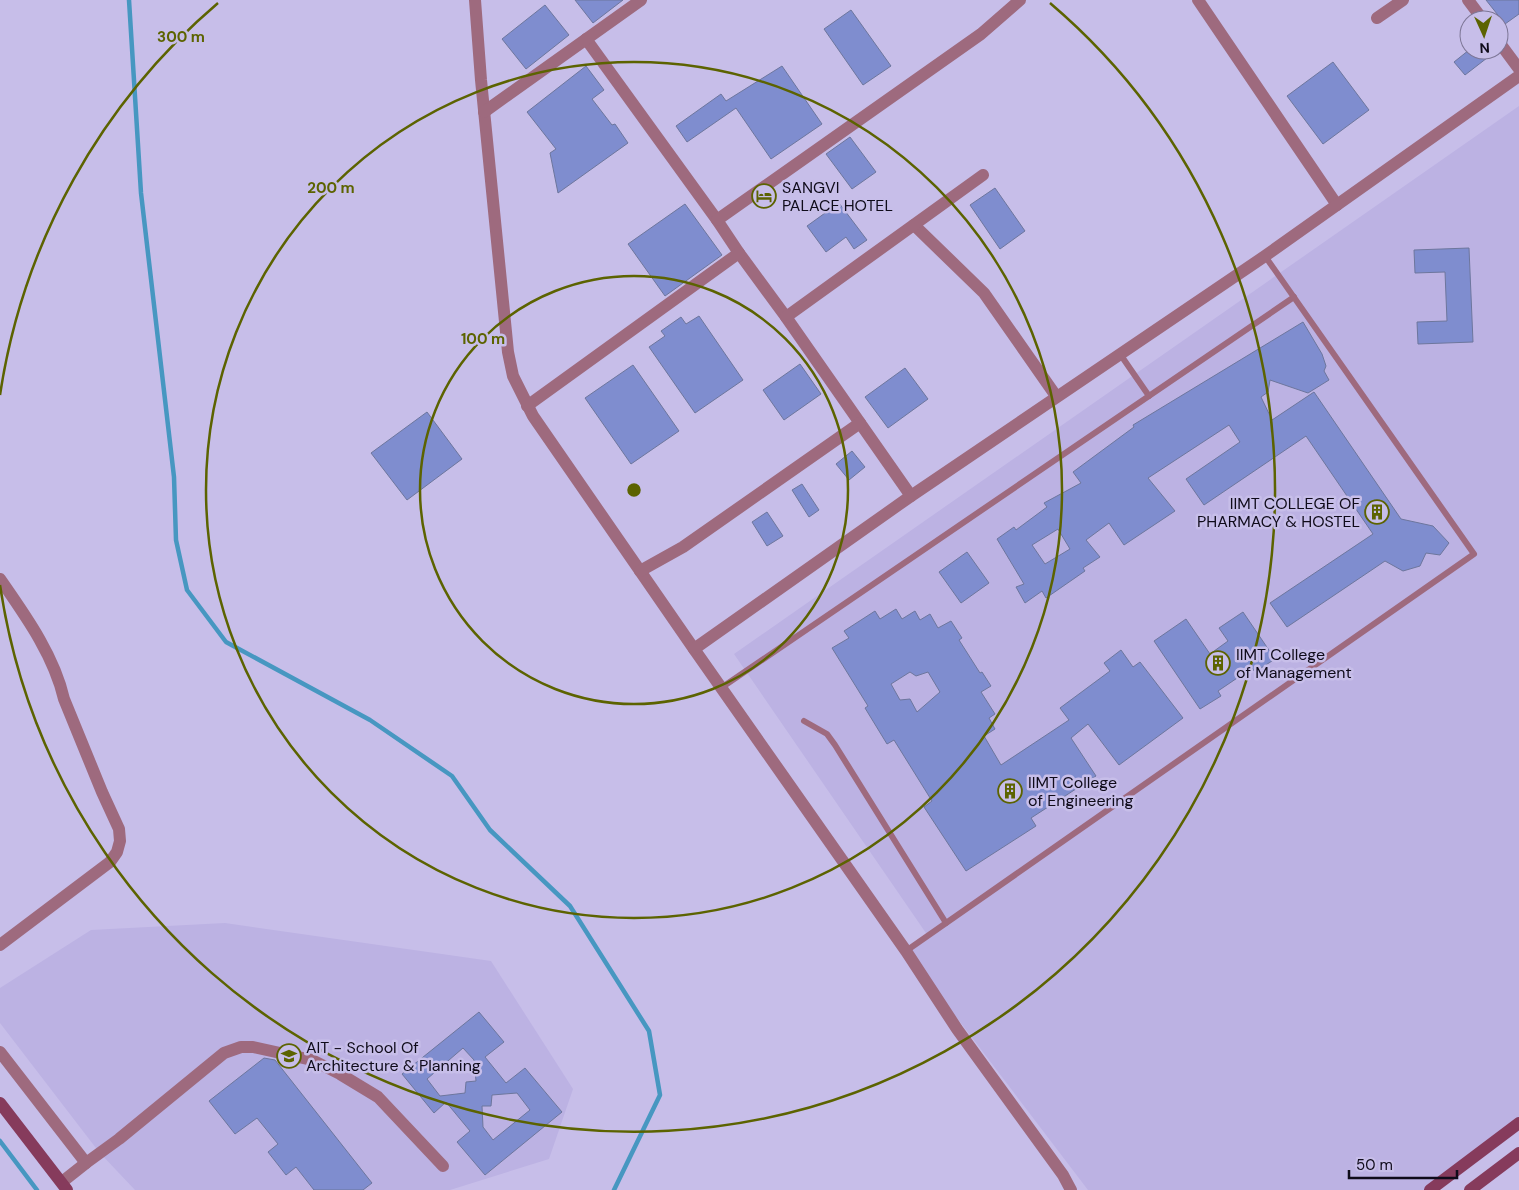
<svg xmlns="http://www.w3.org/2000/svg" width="1519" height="1190" viewBox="0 0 1519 1190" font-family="'DM Sans',sans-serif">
	<rect width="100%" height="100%" fill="#c7bee9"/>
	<g fill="#bcb2e3">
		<polygon points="1519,106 1519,1121 1429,1190 1088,1190 906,951 928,936 734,654"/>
		<polygon points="225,923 491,961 573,1089 549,1159 450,1190 135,1190 99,1152 0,1023 0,988 91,930"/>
	</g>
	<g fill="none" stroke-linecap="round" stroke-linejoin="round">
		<g stroke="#4797c1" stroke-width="4.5">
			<polyline points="129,0 141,193 174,477 176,540 187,590 226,642 370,720 452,776 490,830 570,906 649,1031 660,1095 614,1190"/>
			<polyline points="0,1141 37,1190"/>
		</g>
	</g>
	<g fill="#7f8dcf" stroke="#6d769d" fill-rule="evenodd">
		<polygon points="575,0 623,0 593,23"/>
		<polygon points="1486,0 1519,0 1519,14 1505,24"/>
		<polygon points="545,5 569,35 526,69 502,39"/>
		<polygon points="851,10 891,66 863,85 824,29"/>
		<polygon points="1469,50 1495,50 1496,51 1465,75 1454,62"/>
		<polygon points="1333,62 1369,110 1323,144 1287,96"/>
		<polygon points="586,66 604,90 592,99 612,125 615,124 628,143 558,193 550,153 556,149 527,112"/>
		<polygon points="782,66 822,124 771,159 736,108 687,142 676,126 721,94 726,101"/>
		<polygon points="850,137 876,172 852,189 826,154"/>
		<polygon points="995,188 1025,231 1000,249 970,205"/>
		<polygon points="839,203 867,240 854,249 846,237 826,252 807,226"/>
		<polygon points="685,204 722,255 665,296 628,244"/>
		<polygon points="1469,248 1473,342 1418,344 1417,322 1447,321 1445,272 1415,273 1414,250"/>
		<polygon points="699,316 743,380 695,413 649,347 665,336 661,331 681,317 686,324"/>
		<path d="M1303,322l19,32 4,12 -2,5 5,9 -21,13 -38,-13 -2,12 -7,5 11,23 42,-28 87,127 32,7 16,17 -9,12 -14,-2 -6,13 -17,5 -18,-10 -98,66 -17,-24 103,-69 -67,-98 -102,69 -18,-26 54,-37 -11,-17 -81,53 27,33 -51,34 -15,-22 -23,17 14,17 -17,11 2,3 -39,27 -4,-7 -17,12 -9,-16 8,-3 -27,-45 17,-12 2,3 31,-23 -3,-4 37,-20 -8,-11 61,-45 -1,-2zM1058,529l12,20 -25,15 -13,-19z"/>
		<polygon points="800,364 821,394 784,420 763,390"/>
		<polygon points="633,365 679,431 631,464 585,398"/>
		<polygon points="905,368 928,399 888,428 865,397"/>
		<polygon points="427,412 462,459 407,500 371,453"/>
		<polygon points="852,451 865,467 849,480 836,464"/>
		<polygon points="802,484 819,510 809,517 792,490"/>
		<polygon points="767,512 783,536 767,546 752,522"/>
		<polygon points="967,552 989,583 961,603 939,572"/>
		<path d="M896,609l6,10 13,-8 5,9 10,-6 8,14 13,-7 11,17 -3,2 21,33 2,-1 9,14 -10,6 14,22 -6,4 6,11 -11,7 17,29 68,-45 -9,-12 50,-37 -6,-8 17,-13 12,17 7,-5 43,56 -64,47 -31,-41 -17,14 25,38 -65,42 5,8 -70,45 -42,-64 8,-6 -38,-61 -7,4 -22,-36 3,-2 -36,-58 17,-10 -5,-7 31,-20 5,8zM910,672l6,4 12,-4 12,20 -23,20 -7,-13 -10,1 -9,-16z"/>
		<polygon points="1243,612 1275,659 1255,672 1252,668 1218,691 1221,696 1200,709 1154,641 1186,619 1210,654 1228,641 1219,628"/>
		<path d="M479,1012l25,30 -19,15 21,26 19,-15 37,44 -77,63 -28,-33 13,-11 -24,-29 -12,11 -32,-39zM463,1048l11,12 2,21 -10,1 -1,11 -25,3 -13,-17zM517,1093l13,17 -37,30 -10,-13 -1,-21h9l1,-11z"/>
		<polygon points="264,1058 275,1060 372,1183 363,1190 314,1190 296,1167 286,1175 268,1152 278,1144 257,1118 235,1134 209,1101"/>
	</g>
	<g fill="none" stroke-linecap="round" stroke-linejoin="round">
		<g stroke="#9e6a7e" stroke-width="6">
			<polyline points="1120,354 1149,396"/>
			<polyline points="721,688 1294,297"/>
			<polyline points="804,721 827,734 835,745 946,923"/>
			<polyline points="906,951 1474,554 1265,256"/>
		</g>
		<g stroke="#9e6a7e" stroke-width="12">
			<polyline points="475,0 481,80 508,352 513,376 533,416 694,649 906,951 957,1029 1063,1175 1071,1190"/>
			<polyline points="1198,0 1337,205"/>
			<polyline points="1468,0 1483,20"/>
			<polyline points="1377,18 1403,0"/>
			<polyline points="586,39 717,220 739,253 786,317 911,496"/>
			<polyline points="1499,42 1519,69"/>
			<polyline points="484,112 641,0"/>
			<polyline points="717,220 981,34 1020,0"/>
			<polyline points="914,225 984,293 1056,396"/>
			<polyline points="786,317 983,175"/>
			<polyline points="527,406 739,253"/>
			<polyline points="640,571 683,547 860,423"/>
			<path d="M0,579c25,36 54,76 64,120l38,93 17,37 1,12 -3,11 -7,10 -110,83"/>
			<polyline points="694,649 911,496 1265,256 1519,76"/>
			<polyline points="0,1052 86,1163"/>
			<polyline points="62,1182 86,1163 119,1139 224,1053 241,1047 253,1047 312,1060 340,1074 378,1097 443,1166"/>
		</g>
		<g stroke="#863b5c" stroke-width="12">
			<polyline points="0,1103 67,1190"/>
			<polyline points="1430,1190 1519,1123"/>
			<polyline points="1470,1190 1519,1153"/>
		</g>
	</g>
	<g fill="none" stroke="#5c6300" stroke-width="2.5">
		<circle cx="634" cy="490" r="214"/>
		<circle cx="634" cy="490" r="428"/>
		<path d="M0 395A641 641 0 0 1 218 3M1050 3A641 641 0 1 1 0 585"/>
	</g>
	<defs>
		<g id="hotel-ring" transform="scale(1.25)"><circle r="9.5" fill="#c7bee9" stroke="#5c6300" stroke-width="1.5"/><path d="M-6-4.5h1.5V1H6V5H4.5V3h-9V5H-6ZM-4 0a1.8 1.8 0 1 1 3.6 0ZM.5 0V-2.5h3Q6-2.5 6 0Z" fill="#5c6300"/></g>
		<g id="building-ring" transform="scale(1.25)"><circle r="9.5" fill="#c7bee9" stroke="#5c6300" stroke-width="1.5"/><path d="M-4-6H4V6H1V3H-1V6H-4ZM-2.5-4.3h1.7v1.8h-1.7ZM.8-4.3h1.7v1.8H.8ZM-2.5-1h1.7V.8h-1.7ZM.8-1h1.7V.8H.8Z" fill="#5c6300"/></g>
		<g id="university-ring" transform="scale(1.25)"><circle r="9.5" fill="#c7bee9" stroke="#5c6300" stroke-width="1.5"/><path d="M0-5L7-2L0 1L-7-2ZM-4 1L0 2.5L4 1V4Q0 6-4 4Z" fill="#5c6300"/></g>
	</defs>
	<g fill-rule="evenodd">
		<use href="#hotel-ring" x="764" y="196"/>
		<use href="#building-ring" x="1377" y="512"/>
		<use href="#building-ring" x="1218" y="663"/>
		<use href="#building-ring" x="1010" y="791"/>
		<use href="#university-ring" x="289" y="1056"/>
	</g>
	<g text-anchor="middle" stroke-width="5" stroke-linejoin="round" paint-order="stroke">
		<g font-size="16" fill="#0f0b1a" stroke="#c7bee9" text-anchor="start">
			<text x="782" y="193">SANGVI<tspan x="782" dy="18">PALACE HOTEL</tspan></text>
			<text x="1360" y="509" text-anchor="end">IIMT COLLEGE OF<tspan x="1360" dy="18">PHARMACY &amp; HOSTEL</tspan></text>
			<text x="1236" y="660">IIMT College<tspan x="1236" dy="18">of Management</tspan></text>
			<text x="1028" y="788">IIMT College<tspan x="1028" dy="18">of Engineering</tspan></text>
			<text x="306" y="1053">AIT - School Of<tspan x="306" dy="18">Architecture &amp; Planning</tspan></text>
		</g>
	</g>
	<circle cx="634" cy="490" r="8" fill="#5c6300" stroke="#c7bee9" stroke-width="2.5"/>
	<g font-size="15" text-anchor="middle" font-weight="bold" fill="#5c6300" stroke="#c7bee9" stroke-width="5" stroke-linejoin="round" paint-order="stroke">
		<text x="181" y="42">300 m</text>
		<text x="331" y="193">200 m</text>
		<text x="483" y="344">100 m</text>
	</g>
	<g transform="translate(1484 35) rotate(177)"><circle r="24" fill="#c7bee9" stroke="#7d7696"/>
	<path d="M0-4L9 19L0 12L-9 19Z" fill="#5c6300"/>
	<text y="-8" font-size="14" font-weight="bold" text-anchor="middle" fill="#0f0b1a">N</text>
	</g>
	<path d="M1349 1170v8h108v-8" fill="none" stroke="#0f0b1a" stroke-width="2.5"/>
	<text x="1356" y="1170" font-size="15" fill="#0f0b1a" stroke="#c7bee9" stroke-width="4" paint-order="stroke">50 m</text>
</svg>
